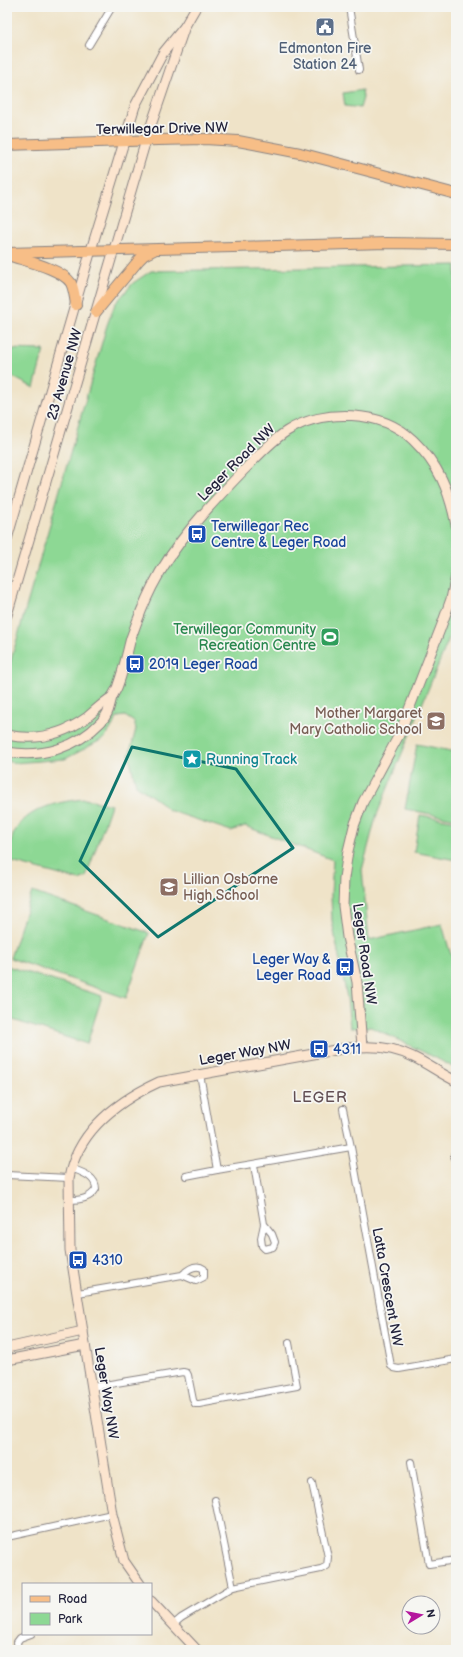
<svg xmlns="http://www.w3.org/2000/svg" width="463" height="1657" viewBox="0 0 463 1657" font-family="'Balsamiq Sans',sans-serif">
	<rect width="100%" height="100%" fill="#f6f6f2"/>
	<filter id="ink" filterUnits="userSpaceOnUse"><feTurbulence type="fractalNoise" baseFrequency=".025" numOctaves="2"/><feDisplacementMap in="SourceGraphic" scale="8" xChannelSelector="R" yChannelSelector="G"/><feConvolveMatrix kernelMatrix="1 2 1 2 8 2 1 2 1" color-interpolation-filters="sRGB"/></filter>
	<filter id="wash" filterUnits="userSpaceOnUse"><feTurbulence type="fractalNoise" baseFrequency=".012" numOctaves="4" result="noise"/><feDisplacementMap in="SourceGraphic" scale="16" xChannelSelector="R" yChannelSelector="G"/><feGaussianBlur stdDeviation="0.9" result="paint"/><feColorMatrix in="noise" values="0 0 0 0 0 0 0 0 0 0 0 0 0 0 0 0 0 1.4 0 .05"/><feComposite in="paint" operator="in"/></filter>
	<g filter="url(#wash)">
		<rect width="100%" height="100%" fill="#efe3c8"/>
		<g fill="#8dd894" stroke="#587d68">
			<polygon points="362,90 363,98 360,108 345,106 343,93"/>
			<polygon points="456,265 456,621 376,817 362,870 369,940 442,924 449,949 456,967 456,1069 436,1058 371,1027 350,1028 347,998 332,921 331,894 333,860 245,826 231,831 168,810 160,802 136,785 129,756 136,729 134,722 125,716 118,717 105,738 65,759 14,763 7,761 7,674 107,325 115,304 133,283 151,271"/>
			<polygon points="7,349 44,350 34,388 13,377 7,377"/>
			<polygon points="417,744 456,752 456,819 405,809"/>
			<path d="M85,799l26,6 -25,72 -7,3 -71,-19c2,-9 2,-20 6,-28 12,-25 46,-32 71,-34z"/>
			<polygon points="420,815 456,821 456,860 414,852"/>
			<polygon points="32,892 149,933 126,998 10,958"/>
			<polygon points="7,966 102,996 87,1044 7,1018"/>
		</g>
	</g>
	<g filter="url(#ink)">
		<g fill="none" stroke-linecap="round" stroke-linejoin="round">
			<g stroke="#888282" stroke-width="8">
				<g id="street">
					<polyline points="349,7 359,70"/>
					<polyline points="89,45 112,7"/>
					<polyline points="200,1074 217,1170 351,1147 391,1366 394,1368 399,1369 456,1359"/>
					<polyline points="343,1109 351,1147"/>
					<polyline points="456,1148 454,1156 456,1160"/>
					<polyline points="254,1165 264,1224 272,1234 275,1242 273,1247 265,1249 262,1246 261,1238 264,1224"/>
					<polyline points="7,1175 69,1178"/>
					<polyline points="186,1176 217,1170"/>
					<path d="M69,1200c11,0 21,-1 27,-11 0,-13 -15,-17 -25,-21"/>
					<path d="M78,1293l104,-18 14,6 8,-4v-8c-8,-6 -16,0 -22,6"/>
					<polyline points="92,1387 183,1372 187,1373 188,1375 193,1400 195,1404 199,1404 297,1386 289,1343"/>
					<polyline points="411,1462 429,1564 456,1560"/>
					<polyline points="215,1500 233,1587"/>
					<polyline points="7,1537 112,1514"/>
					<polyline points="173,1625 181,1618 233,1587 321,1569 327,1566 328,1557 312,1483"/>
					<polyline points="18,1650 17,1642 20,1638 31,1634"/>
				</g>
			</g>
			<g stroke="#888282" stroke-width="11">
				<g id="secondary">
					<polyline points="7,539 91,250 135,106 163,53 185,26 196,7"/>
					<polyline points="7,615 146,140 185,26"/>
					<path d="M7,735c28,6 55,0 79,-17 9,-7 16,-15 26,-21"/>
					<path d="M7,752c36,6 69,-4 94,-30 8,-8 8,-15 11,-25 2,-4 5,-8 6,-12 6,-16 9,-32 13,-47 6,-17 13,-35 21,-51 22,-44 58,-82 92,-117 14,-14 27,-29 43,-39 36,-23 95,-21 126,9 26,25 36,50 43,85"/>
					<polyline points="362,1046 357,982 347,937 343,906 344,878 348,851 354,826 363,802 399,735 441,627 451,599 456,576"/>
					<polyline points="7,1348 83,1331"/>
					<polyline points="7,1360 85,1345"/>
					<path d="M140,1584l-16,-23 -12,-47 -42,-264 -1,-72c9,-48 49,-77 90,-96l182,-33c24,-4 50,-4 72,8 15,7 28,17 43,24"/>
					<polyline points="151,1601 197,1650"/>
				</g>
			</g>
			<g stroke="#888282" stroke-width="12">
				<g id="primary">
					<polyline points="7,145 158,140 205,139 238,141 300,153 456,194"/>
					<polyline points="7,253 387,243 456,244"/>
					<path d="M11,256c15,5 51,13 60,27 3,6 4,14 5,22"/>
					<polyline points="96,312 139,260 144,255 154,250"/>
				</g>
			</g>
			<use href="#street" stroke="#fff" stroke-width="6"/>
			<use href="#secondary" stroke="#fce5cf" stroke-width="9"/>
			<use href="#primary" stroke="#f7be87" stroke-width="10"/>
		</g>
	</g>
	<path fill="none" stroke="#0f766e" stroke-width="3" stroke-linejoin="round" d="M132,747l104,22 57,79 -135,89 -78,-76z"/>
	<defs>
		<g id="civic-square" transform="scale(1)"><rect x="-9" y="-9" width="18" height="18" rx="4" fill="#5c6f8a" stroke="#f6f6f2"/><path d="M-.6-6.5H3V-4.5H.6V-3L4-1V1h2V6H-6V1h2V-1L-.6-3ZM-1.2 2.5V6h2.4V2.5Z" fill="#fff"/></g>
		<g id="bus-square" transform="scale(1)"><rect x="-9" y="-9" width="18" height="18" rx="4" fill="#1a4fb4" stroke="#f6f6f2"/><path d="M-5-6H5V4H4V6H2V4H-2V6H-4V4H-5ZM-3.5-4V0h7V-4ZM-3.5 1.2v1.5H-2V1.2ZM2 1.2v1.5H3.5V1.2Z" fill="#fff"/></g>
		<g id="stadium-square" transform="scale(1)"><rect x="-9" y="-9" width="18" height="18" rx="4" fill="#2e9e5b" stroke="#f6f6f2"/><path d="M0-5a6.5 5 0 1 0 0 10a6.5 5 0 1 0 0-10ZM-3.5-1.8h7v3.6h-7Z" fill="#fff"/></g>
		<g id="school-square" transform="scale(1)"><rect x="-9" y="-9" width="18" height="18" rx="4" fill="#8d6e63" stroke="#f6f6f2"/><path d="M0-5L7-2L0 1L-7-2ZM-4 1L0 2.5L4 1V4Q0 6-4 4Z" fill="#fff"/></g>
		<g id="sight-square" transform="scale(1)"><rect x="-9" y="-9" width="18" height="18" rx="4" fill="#0f9aa8" stroke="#f6f6f2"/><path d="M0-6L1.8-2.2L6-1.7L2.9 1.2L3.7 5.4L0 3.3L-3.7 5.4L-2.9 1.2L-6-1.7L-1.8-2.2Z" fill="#fff"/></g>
	</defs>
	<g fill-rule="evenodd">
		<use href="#civic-square" x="325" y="27"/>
		<use href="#bus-square" x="197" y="534"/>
		<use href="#stadium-square" x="330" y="637"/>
		<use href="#bus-square" x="135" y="664"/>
		<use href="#school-square" x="436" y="721"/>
		<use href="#sight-square" x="192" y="759"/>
		<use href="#school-square" x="169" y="887"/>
		<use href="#bus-square" x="345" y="967"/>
		<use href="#bus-square" x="319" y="1049"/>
		<use href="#bus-square" x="78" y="1260"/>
	</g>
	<g text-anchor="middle" stroke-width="3.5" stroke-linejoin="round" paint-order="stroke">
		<g font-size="14" fill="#4e5e75" stroke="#f6f6f2">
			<text x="325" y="53">Edmonton Fire<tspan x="325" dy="16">Station 24</tspan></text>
		</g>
		<g font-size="14" fill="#22223b" stroke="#f6f6f2">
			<text transform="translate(162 128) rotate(-1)" y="5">Terwillegar Drive NW</text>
			<text transform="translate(64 374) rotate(-74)" y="5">23 Avenue NW</text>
			<text transform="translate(236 462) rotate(-45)" y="5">Leger Road NW</text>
			<text transform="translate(365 954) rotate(82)" y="5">Leger Road NW</text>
			<text transform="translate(245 1052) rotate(-10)" y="5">Leger Way NW</text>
			<text transform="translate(388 1287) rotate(80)" y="5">Latta Crescent NW</text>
			<text transform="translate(107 1393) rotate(81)" y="5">Leger Way NW</text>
		</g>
		<g font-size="14" fill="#164399" stroke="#f6f6f2" text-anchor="start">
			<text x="211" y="531">Terwillegar Rec<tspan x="211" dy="16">Centre &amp; Leger Road</tspan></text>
			<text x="149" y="669">2019 Leger Road</text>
			<text x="331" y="964" text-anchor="end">Leger Way &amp;<tspan x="331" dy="16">Leger Road</tspan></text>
			<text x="333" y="1054">4311</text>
			<text x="92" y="1265">4310</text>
		</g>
		<g font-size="14" fill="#27864d" stroke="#f6f6f2" text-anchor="end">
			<text x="316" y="634">Terwillegar Community<tspan x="316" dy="16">Recreation Centre</tspan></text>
		</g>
		<g font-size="14" fill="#785e54" stroke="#f6f6f2" text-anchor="end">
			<text x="422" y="718">Mother Margaret<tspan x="422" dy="16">Mary Catholic School</tspan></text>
			<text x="183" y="884" text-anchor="start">Lillian Osborne<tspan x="183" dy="16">High School</tspan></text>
		</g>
		<g font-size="14" fill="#0d838f" stroke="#f6f6f2" text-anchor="start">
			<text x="206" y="764">Running Track</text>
		</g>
		<g font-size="15" letter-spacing="1" fill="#624f54" stroke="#f6f6f2">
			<text x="320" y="1102">LEGER</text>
		</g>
	</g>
	<rect width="463" height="1657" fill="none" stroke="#f6f6f2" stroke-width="24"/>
	<rect x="22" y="1583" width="130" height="52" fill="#f6f6f2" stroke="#a1a1a9"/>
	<rect x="30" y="1596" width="20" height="6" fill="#f7be87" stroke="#a1a1a9"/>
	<text x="58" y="1603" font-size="12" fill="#22223b">Road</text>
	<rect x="30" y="1613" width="20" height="12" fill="#8dd894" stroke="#a1a1a9"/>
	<text x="58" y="1623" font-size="12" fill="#22223b">Park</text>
	<g transform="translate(421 1615) rotate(80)"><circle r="19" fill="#f6f6f2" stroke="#a1a1a9"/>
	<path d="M0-3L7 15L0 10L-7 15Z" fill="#b5179e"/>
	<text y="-6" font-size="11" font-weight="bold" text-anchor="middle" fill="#22223b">N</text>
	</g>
</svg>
